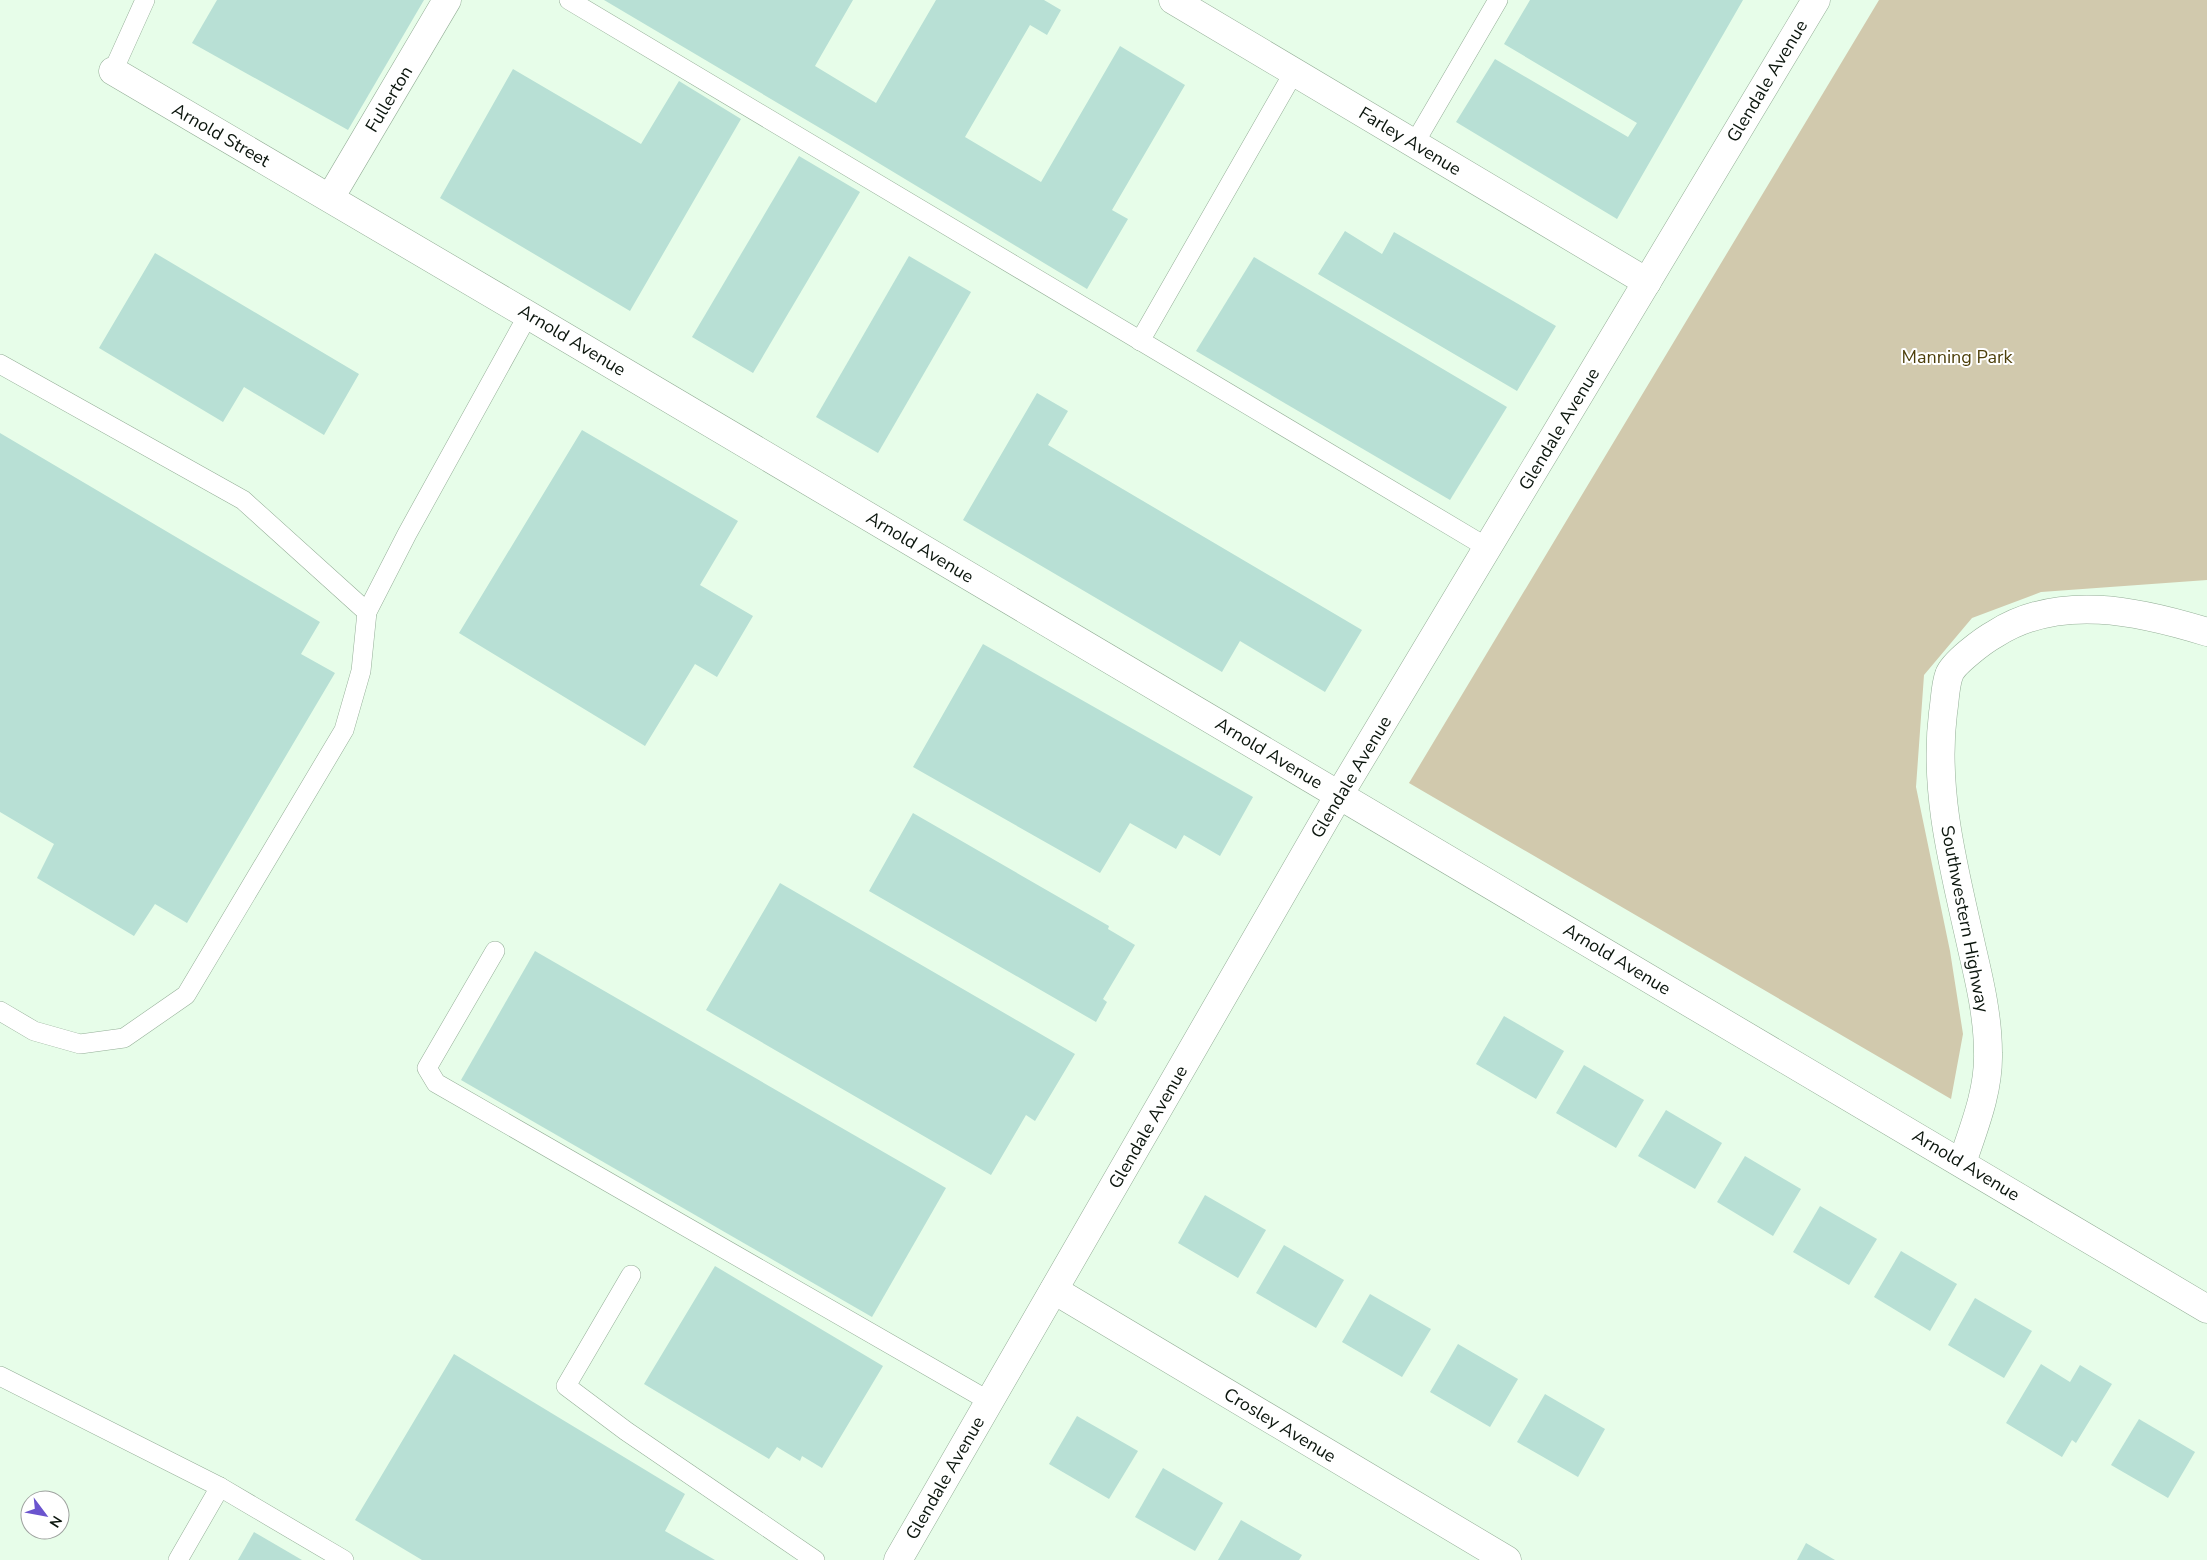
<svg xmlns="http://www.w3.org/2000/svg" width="2207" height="1560" viewBox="0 0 2207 1560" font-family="'Nunito Sans',sans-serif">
	<rect width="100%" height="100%" fill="#e7fde9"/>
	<polygon fill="#d1c9ad" points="1879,0 2207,0 2207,580 2041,592 1972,618 1924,675 1916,787 1950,951 1963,1034 1951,1099 1409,783"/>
	<g fill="#b8e0d5">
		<polygon points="217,0 424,0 348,130 192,43"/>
		<polygon points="604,0 853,0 815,66 876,103 936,0 1044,0 1061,10 1047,35 1030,25 965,137 1041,182 1120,46 1185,85 1112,210 1128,219 1087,289 852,147"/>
		<polygon points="1530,0 1743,0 1617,219 1456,122 1495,59 1628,137 1637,123 1504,44"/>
		<polygon points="513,69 641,144 679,81 741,119 630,311 440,198"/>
		<polygon points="799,156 860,192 753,373 692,337"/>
		<polygon points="1345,231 1382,254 1394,232 1556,326 1517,391 1318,274"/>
		<polygon points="155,253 359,374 324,435 244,387 223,422 99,348"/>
		<polygon points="909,256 971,292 878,453 816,417"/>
		<polygon points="1254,257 1507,407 1450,500 1196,351"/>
		<polygon points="1037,393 1068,411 1048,445 1362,630 1325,692 1240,641 1222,672 963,520"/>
		<polygon points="582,430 738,521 700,585 753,616 717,677 695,664 645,746 459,633"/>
		<polygon points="0,433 320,622 301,654 335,673 187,923 155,904 134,936 37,878 54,844 0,812"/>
		<polygon points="983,644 1253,797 1220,856 1184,835 1176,849 1130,823 1100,873 913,767"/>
		<polygon points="913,813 1109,926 1108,929 1135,945 1103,999 1107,1002 1096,1022 869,891"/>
		<polygon points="780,883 1075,1054 1035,1121 1026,1115 991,1175 706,1010"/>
		<polygon points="535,951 946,1188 872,1317 461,1080"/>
		<polygon points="1504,1016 1564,1051 1536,1099 1476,1064"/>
		<polygon points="1584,1065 1644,1100 1616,1148 1556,1113"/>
		<polygon points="1666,1110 1722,1143 1695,1189 1638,1156"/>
		<polygon points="1745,1156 1801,1189 1773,1236 1717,1202"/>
		<polygon points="1205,1195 1266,1230 1238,1278 1178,1243"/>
		<polygon points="1820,1206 1877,1239 1849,1285 1793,1252"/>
		<polygon points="1284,1245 1344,1280 1316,1328 1256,1293"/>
		<polygon points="1901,1251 1957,1284 1930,1331 1874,1297"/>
		<polygon points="715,1266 883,1366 822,1468 802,1456 800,1461 777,1447 769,1459 644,1384"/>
		<polygon points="1370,1294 1431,1329 1402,1377 1342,1342"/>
		<polygon points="1975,1298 2032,1331 2004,1378 1948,1345"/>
		<polygon points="1458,1344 1518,1379 1490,1427 1430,1392"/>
		<polygon points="454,1354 685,1494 665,1531 715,1560 422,1560 355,1520"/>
		<polygon points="2041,1364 2070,1382 2080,1365 2112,1384 2076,1443 2072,1440 2062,1457 2006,1423"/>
		<polygon points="1545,1394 1605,1429 1578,1477 1517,1442"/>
		<polygon points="1077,1416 1138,1451 1109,1499 1049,1464"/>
		<polygon points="2139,1419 2195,1452 2168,1498 2111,1465"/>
		<polygon points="1163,1468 1223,1503 1195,1551 1135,1517"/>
		<polygon points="1241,1520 1302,1555 1299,1560 1218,1560"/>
		<polygon points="254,1532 302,1560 238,1560"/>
		<polygon points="1806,1543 1835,1560 1797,1560"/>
	</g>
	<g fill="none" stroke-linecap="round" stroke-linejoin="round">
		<g stroke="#94ae97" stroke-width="20">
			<g id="lane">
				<polyline points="569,0 1488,548"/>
				<polyline points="113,71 145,0"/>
				<polyline points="1414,144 1498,0"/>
				<polyline points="1140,341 1294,72"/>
				<polyline points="0,364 243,500 367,612"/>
				<polyline points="495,951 427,1068 436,1083 989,1401"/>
				<polyline points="0,1011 34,1031 80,1044 124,1038 186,995 344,730 361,671 367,612 407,534 528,315"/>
				<polyline points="631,1275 566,1386 626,1431 815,1560"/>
				<polyline points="0,1376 220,1487"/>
				<polyline points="178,1560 220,1487 344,1560"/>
			</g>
		</g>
		<g stroke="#94ae97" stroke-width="29">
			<g id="street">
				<polyline points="1173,0 1647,282"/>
				<polyline points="113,71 528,315 2207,1309"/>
				<polyline points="330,198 447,0"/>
				<path d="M1962,1163c12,-36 27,-72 26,-110 0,-35 -8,-70 -16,-104 -17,-77 -39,-156 -29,-236 2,-12 2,-27 6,-38 4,-12 35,-35 46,-41 64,-41 144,-23 212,-2"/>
				<polyline points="1054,1290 1507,1560"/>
				<polyline points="898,1560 1339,795 1816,0"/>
			</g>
		</g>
		<use href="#lane" stroke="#fff" stroke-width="19"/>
		<use href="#street" stroke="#fff" stroke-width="28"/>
	</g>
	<g text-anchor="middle" stroke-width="4" stroke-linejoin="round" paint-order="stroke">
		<g font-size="18" fill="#0b150d" stroke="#fff">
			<text transform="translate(1767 81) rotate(-59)" y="6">Glendale Avenue</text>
			<text transform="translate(389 99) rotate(-59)" y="6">Fullerton</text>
			<text transform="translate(221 135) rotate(30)" y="6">Arnold Street</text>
			<text transform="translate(1410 141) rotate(31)" y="6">Farley Avenue</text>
			<text transform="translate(572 340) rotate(31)" y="6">Arnold Avenue</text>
			<text transform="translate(1559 429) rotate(-59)" y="6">Glendale Avenue</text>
			<text transform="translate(920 547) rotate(31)" y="6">Arnold Avenue</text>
			<text transform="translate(1269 753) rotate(31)" y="6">Arnold Avenue</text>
			<text transform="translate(1351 777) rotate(-59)" y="6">Glendale Avenue</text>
			<text transform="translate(1965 919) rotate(79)" y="6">Southwestern Highway</text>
			<text transform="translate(1617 959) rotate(31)" y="6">Arnold Avenue</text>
			<text transform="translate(1148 1127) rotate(-60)" y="6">Glendale Avenue</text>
			<text transform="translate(1966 1165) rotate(31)" y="6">Arnold Avenue</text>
			<text transform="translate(1280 1425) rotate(31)" y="6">Crosley Avenue</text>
			<text transform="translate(945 1478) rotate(-60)" y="6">Glendale Avenue</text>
		</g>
		<g font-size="18" fill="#4d3f0a" stroke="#fff">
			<text x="1957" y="363">Manning Park</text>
		</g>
	</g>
	<g transform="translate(45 1515) rotate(122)"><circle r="24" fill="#ffffff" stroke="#9da19e"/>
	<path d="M0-4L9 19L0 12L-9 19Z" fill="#6a54ce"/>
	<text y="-8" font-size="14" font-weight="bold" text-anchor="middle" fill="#0b150d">N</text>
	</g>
</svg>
